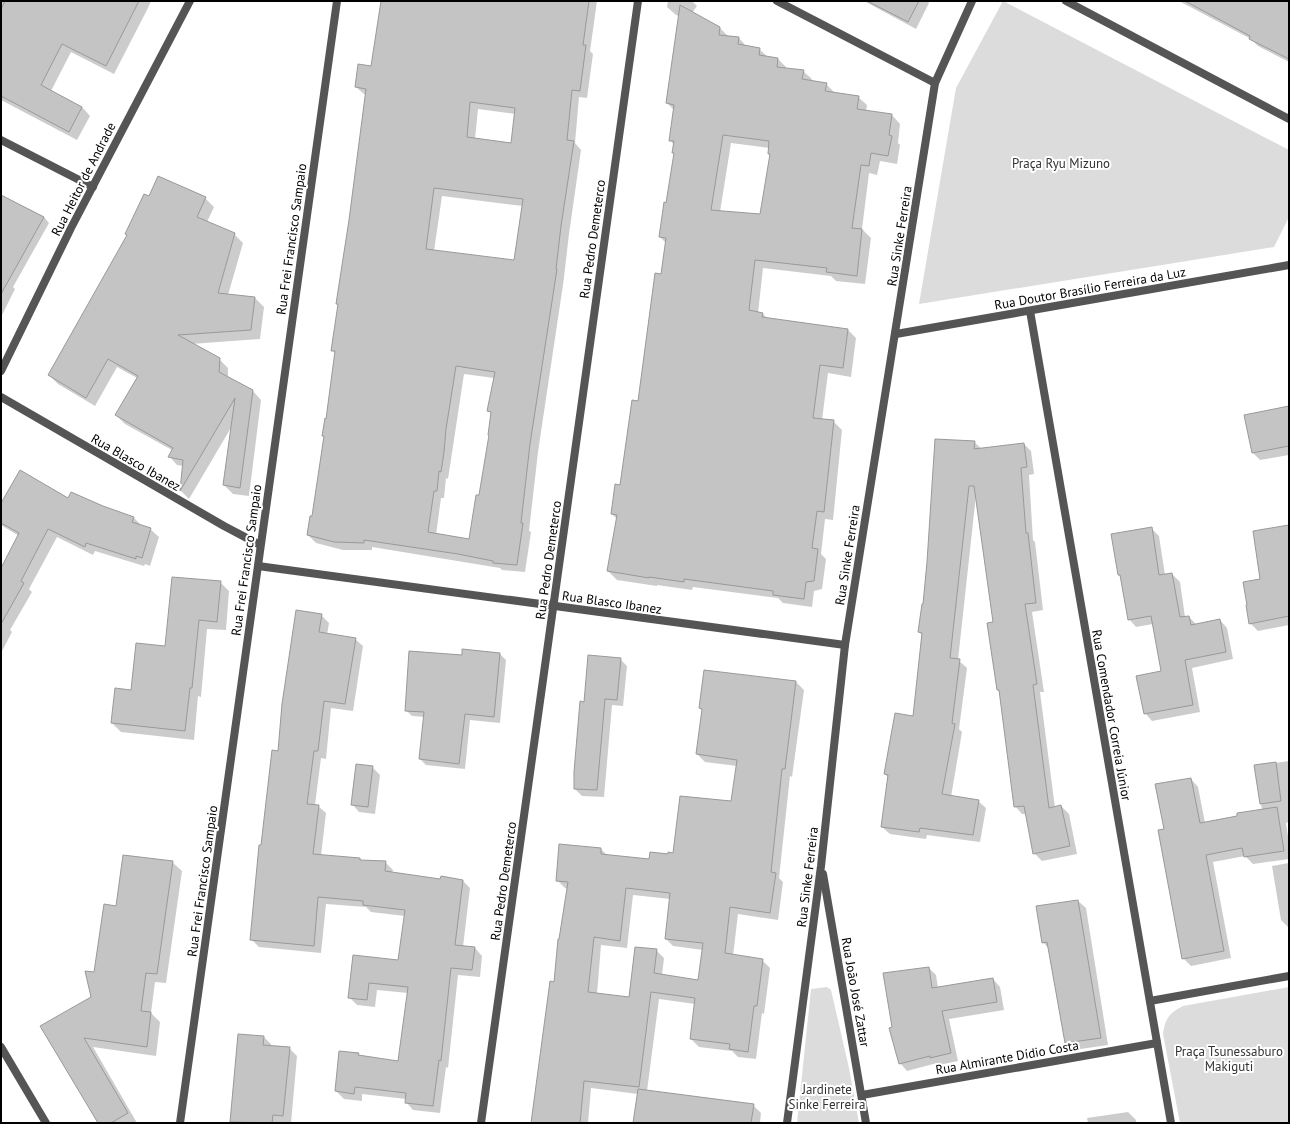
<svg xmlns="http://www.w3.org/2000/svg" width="1290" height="1124" viewBox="0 0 1290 1124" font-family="'PT Sans',sans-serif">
	<rect width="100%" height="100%" fill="#fff"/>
	<g fill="#dcdcdc">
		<polygon points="1003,1 1289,150 1289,217 1274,247 919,304 956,88"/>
		<polygon points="827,987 831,990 849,1068 859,1123 797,1123 811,989"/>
		<path d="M1289,987v136h-109l-17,-89c2,-15 6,-21 20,-28z"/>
	</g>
	<g fill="#0003" fill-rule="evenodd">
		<polygon points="1,1 151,1 148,8 114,74 71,52 51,91 82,107 90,116 77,140 1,100"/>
		<path d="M381,1h216l-7,50 3,3 -6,44 -8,-1 -4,46 6,7 -12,84 -5,43v1l-26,174 -9,79 2,1 -6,40 -23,-2 -2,-2 -128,-21v3h-29l-27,-7 -8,-8 5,-17 11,-81 -1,-1 4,-16 8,-67 -3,-3 7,-45 -2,-1 13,-84 16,-125 -2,-1 -8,-7 16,-20zM478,109l38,5 -4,30 -37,-5zM442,196l81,10 -8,55 -81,-10zM464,374l30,4 -6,33 4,3 -3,21 1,1 -10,61 -10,43 -34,-5 5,-37h3l2,-20 2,1z"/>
		<path d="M668,1h24l5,5 -5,7 27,14 9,9 11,2 8,9 12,2 9,8 10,2 8,8v2l17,2 9,8 -1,3 15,2 9,9 23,4 9,8 -1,7 26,3 8,9 -2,19 2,2 -3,19 -17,-3 -3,14 -8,-2 -7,56 9,9 -6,46 -29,-3 -5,-5 -68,-8 -5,45h4l6,6 80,11 8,8 -5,39 -23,-4 -6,47 11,1 9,9 -9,90 -8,-1 -4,35 5,5 -4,30 -8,2 -2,16 -29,-4 -5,-5 -85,-11 -1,3 -35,-5v1l-40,-6 -9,-9 9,-52 -5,-5 8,-28 19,-84 23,-127 4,-32 -6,-6 15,-83 -2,-2 1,-7 -4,-5 5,-29 -8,-8 12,-87 -3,-1 -9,-8zM731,143l38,5v5l2,2 -10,61 -41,-4z"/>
		<polygon points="864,1 928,1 929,3 916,29"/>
		<polygon points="1179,1 1289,1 1289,62 1258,46 1251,39"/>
		<polygon points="1,196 44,217 49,223 13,287 15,289 1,317"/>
		<polygon points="149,198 205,198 214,207 207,222 234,234 243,243 228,295 255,298 264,307 260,339 191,344 219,359 228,368 228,378 253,391 261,400 249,496 233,494 224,485 232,426 189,499 181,491 183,466 177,465 169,456 172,450 125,424 116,415 137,378 117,367 95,406 58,384 49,375 128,236 126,234"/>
		<polygon points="1289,407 1289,455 1260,460 1253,453 1245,415"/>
		<polygon points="974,442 982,449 1024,444 1031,451 1034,474 1029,475 1033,540 1035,542 1043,610 1032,612 1044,692 1040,692 1055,808 1061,806 1069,814 1077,854 1042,861 1034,853 1026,814 1022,814 1015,806 1000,692 998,690 994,623 976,495 958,660 967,668 959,729 962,732 951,797 978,801 986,808 980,842 927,835 926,839 890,834 882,827 888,777 885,774 914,717 922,635 919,632 924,605"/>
		<polygon points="68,499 103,507 134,518 142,526 150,529 159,537 150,566 145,564 144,566 95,551 93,555 57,537 29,589 32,592 10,630 12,632 1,653 1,570 19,536 1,525 1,505"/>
		<polygon points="1289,526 1289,625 1258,631 1250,623 1261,580"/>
		<polygon points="1151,528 1159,536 1165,575 1172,574 1180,582 1185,617 1189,617 1197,625 1220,620 1227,628 1233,659 1192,668 1200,712 1152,721 1145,713 1162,672 1153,624 1136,627 1129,619 1122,578 1119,575"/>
		<polygon points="220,582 229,591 226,630 207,629 201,697 198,696 194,740 121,732 112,723 132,691 166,647"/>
		<polygon points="321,615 329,623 327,635 355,639 363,646 353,711 331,708 326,759 321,758 315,805 318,806 326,813 321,856 360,859 362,861 385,862 393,870 392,873 441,880 463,881 470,888 463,947 475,948 482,956 480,977 458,975 448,1068 446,1067 440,1113 413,1110 406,1102 406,1099 362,1094 362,1101 344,1099 336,1091 358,1054 361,1057 399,1062 408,993 377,990 375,1007 357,1005 349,997 354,957 399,961 405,916 371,912 366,907 326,904 321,953 259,947 251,939 262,846 278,752"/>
		<polygon points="500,654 506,660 500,723 470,720 465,769 426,765 420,759 425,717 412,716 406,710 463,656"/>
		<polygon points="620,659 627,666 623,706 612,705 604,797 582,796 575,789 585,703"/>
		<path d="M704,671l92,11 8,8 -12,87 -2,-1 -11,102 4,4 -5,38 -40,-6 -5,42 29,4 8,8 -6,46 -2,-1 -6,46 -18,-2 -6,-6 -33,-4 -8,-8 4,-35 -36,-5 -12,92 106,14 8,8 -1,10h-125l3,-29 -47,-6 -3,35h-56l23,-140 13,-94 -3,-1 -8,-8 44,-31 7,7 42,4 24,-6 58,-52 5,-36 -32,-4 -8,-8 6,-43 -3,-3zM633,895l37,4 -4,40 7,7 30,4 -4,31 -37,-6 2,-17 -8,-8 -26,48 -33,-4 4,-49 26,3z"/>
		<polygon points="1289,761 1289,822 1286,823 1289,843 1289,859 1253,864 1245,856 1213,862 1231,958 1191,966 1183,958 1165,830 1191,779 1198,787 1205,823 1238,817 1262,810 1255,766"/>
		<polygon points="372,767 380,775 375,814 359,812 352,804"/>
		<polygon points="172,862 182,871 166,983 155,982 151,1013 160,1022 156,1056 93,1047 137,1123 99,1123 42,1027 92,997 95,973 117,907"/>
		<polygon points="1289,863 1289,928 1281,920 1272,866"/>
		<polygon points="1078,901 1086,908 1108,1045 1074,1050 1066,1043 1049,949 1043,942"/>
		<polygon points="929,968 936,975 938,988 993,979 1000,987 1004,1010 949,1019 958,1061 939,1065 937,1063 907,1071 900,1063 893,1028"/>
		<polygon points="264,1037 271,1044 271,1046 289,1048 297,1056 291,1123 232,1123 231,1122"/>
		<polygon points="1128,1112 1136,1120 1136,1123 1088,1123 1087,1118"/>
	</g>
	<g fill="#c4c4c4" stroke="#999" fill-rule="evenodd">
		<polygon points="5,1 139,1 106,66 62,44 41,85 82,107 69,132 1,96 1,9"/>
		<path d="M381,1h208l-6,44h3l-6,46 -8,-1 -5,50 7,1 -13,85 -5,43h1l-27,175 -9,79h2l-6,42 -24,-2v-2l-35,-7 -94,-14v3l-30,-1 -27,-7 3,-19h2l12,-80h-2l3,-18 1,1 9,-68h-4l7,-47h-2l13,-84 17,-131 -11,-2 3,-23 13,2zM470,102l45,6 -4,35 -44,-6zM434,188l89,11 -9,61 -88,-11zM456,366l39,6 -8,39 4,1 -3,23h1l-10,60h-3l-7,44 -41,-7 6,-41h3l2,-20 2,1 3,-20 2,-23z"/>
		<polygon points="867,1 919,1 908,22"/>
		<polygon points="1185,1 1289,1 1289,59 1249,39 1250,36"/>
		<path d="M680,5l40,22 -1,8 20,2 -1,7 22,4 -1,7 19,3 -1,9 27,3 -2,9 25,4 -2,8 34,5 -2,13 35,5 -3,21 3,1 -4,20 -17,-3 -2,13 -8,-1 -9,63 10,1 -5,47 -31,-4 1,-4 -72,-8 -6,50 14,3 -1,4 86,12 -5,39 -23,-3 -7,53 21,2 -10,92 -7,-1 -5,37 6,1 -4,32 -8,1 -2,17 -31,-4v-4l-89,-12v3l-35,-5v1l-42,-7 10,-56 -6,-1 4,-30 5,1 12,-85 6,1 17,-128 6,1 5,-36 -7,-1 5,-35 2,1 8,-50h-2l2,-12h-5l5,-36 -8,-2zM723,135l46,6 -1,13h2l-10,60 -49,-4z"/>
		<polygon points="158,176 206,197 197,217 235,233 218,293 255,297 251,330 178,335 220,358 219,372 253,390 240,488 223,485 235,398 180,491 183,460 168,457 173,448 115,415 138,376 108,359 86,398 48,375 127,235 125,234 144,194 149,196"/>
		<polygon points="1,195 44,217 1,294"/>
		<polygon points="1289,406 1289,446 1252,453 1244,415"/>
		<polygon points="935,439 975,441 974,449 1024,443 1027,467 1021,468 1026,533 1028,533 1036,603 1025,604 1037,684 1033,685 1049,808 1061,805 1070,846 1033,854 1024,806 1014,807 999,690 997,690 987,623 993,622 974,486 969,486 950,658 960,659 952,723 955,724 942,794 979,800 973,835 920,828 919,832 881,827 888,775 884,774 895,713 913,716 922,633 918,632 922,604 923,604 927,562"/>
		<polygon points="20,470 68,498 71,492 103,506 134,517 132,522 151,528 142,558 136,556 136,559 86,543 85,547 48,529 21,581 24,583 1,624 1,568 19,533 1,523 1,503"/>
		<polygon points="1289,525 1289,616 1249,624 1246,605 1247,605 1243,582 1260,579 1253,531"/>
		<polygon points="1152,527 1159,575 1172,573 1180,617 1189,616 1191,625 1220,619 1226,652 1185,660 1193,705 1144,714 1136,676 1161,671 1151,616 1128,620 1120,575 1118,575 1111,534"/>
		<polygon points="172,577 221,581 217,622 199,620 192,688 190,688 185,731 111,723 115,688 131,690 136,643 165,646"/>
		<polygon points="296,610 322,614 319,632 356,638 345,704 324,701 318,751 314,751 307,804 319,805 313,854 360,858 360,860 386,861 385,871 440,879 441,876 463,880 455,945 475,947 472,970 451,968 441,1061 439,1060 433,1106 405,1103 406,1093 355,1087 354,1094 335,1091 339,1051 359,1053 358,1055 398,1061 408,987 369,983 367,1000 348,998 353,955 398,960 405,910 363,905 363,901 318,897 314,946 250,940 259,845 261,845 272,750 278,751 282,704"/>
		<polygon points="462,649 500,653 494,717 465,714 459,764 419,759 424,712 405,711 409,651 462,655"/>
		<polygon points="588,655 621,658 617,700 605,699 597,790 574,789 574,772 580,701 584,702"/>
		<path d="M704,670l92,11 -11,88h-3l-11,103 5,1 -6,40 -40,-6 -5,46 38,6 -6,47h-3l-6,46 -19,-3 1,-5 -40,-5 5,-41 -44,-6 -12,95 -55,-6 -4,42h-49l19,-142 4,1 4,-43h1l9,-57 -12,-1 3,-37 42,4v6l48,5 1,-7 18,2v-2l5,1 7,-57 51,5 6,-41 -41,-6 6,-45 -3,-1zM626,888l44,5 -5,46 38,4 -5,37 -44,-7 3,-24 -22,-2 -6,50 -41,-5 6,-55 26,4z"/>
		<polygon points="1276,762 1281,801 1260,804 1254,765"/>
		<polygon points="356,764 373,766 368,807 351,805"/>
		<polygon points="1191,778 1200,823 1237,816 1237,813 1277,807 1284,851 1244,857 1242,848 1206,855 1224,951 1182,959 1158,830 1164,829 1155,784"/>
		<polygon points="123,855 173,861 157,974 146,973 141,1011 151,1012 147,1047 84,1038 128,1113 111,1123 98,1123 40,1026 91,997 85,971 94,972 104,904 116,906"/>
		<polygon points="1078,900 1101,1038 1065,1043 1047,942 1042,943 1036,906"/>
		<polygon points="929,967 932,988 993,978 997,1002 942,1011 951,1053 930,1058 930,1056 899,1064 889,1028 892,1027 883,973"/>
		<polygon points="238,1034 264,1036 263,1045 290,1047 283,1116 273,1115 272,1123 230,1122"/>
		<polygon points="638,1089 754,1104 751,1123 633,1123"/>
	</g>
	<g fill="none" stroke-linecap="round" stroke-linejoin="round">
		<g stroke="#555" stroke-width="8">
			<polyline points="777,1 935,83"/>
			<polyline points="1066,1 1289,119"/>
			<polyline points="1,140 93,187"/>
			<polyline points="1030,311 1171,1123"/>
			<polyline points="896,334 1289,265"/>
			<polyline points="1,371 71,228 190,1"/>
			<polyline points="1,397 224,526 260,545"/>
			<polyline points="258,566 845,645"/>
			<polyline points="823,874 866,1123"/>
			<polyline points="1150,1001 1289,976"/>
			<polyline points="1,1047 46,1123"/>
			<polyline points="862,1095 1157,1043"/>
			<polyline points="180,1123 337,1"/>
			<polyline points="481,1123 638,1"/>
			<polyline points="787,1123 821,866 845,645 935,83 972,1"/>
		</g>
	</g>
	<g text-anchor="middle" stroke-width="4" stroke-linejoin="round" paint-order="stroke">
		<g font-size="13" fill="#333" stroke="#fff">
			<text x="1061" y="168">Praça Ryu Mizuno</text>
			<text x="1229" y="1056">Praça Tsunessaburo<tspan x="1229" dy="15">Makiguti</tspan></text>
			<text x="827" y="1094">Jardinete<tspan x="827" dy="15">Sinke Ferreira</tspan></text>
		</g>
		<g font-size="13" fill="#000" stroke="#fff">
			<text transform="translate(83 179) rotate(-63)" y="5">Rua Heitor de Andrade</text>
			<text transform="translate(899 236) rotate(-81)" y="5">Rua Sinke Ferreira</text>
			<text transform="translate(291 239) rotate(-82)" y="5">Rua Frei Francisco Sampaio</text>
			<text transform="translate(592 239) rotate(-82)" y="5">Rua Pedro Demeterco</text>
			<text transform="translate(1090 288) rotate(-10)" y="5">Rua Doutor Brasílio Ferreira da Luz</text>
			<text transform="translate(136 462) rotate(30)" y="5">Rua Blasco Ibanez</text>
			<text transform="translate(847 555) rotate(-81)" y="5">Rua Sinke Ferreira</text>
			<text transform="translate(246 560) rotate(-82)" y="5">Rua Frei Francisco Sampaio</text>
			<text transform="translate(548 560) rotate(-82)" y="5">Rua Pedro Demeterco</text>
			<text transform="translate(612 602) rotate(8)" y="5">Rua Blasco Ibanez</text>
			<text transform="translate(1112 715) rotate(80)" y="5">Rua Comendador Correia Júnior</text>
			<text transform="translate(807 877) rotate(-83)" y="5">Rua Sinke Ferreira</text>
			<text transform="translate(202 881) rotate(-82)" y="5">Rua Frei Francisco Sampaio</text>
			<text transform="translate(503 881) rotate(-82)" y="5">Rua Pedro Demeterco</text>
			<text transform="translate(856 992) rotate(80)" y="5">Rua João José Zattar</text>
			<text transform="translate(1007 1057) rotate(-10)" y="5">Rua Almirante Dídio Costa</text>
		</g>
	</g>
	<rect width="1290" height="1124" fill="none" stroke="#000000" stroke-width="4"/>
</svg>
